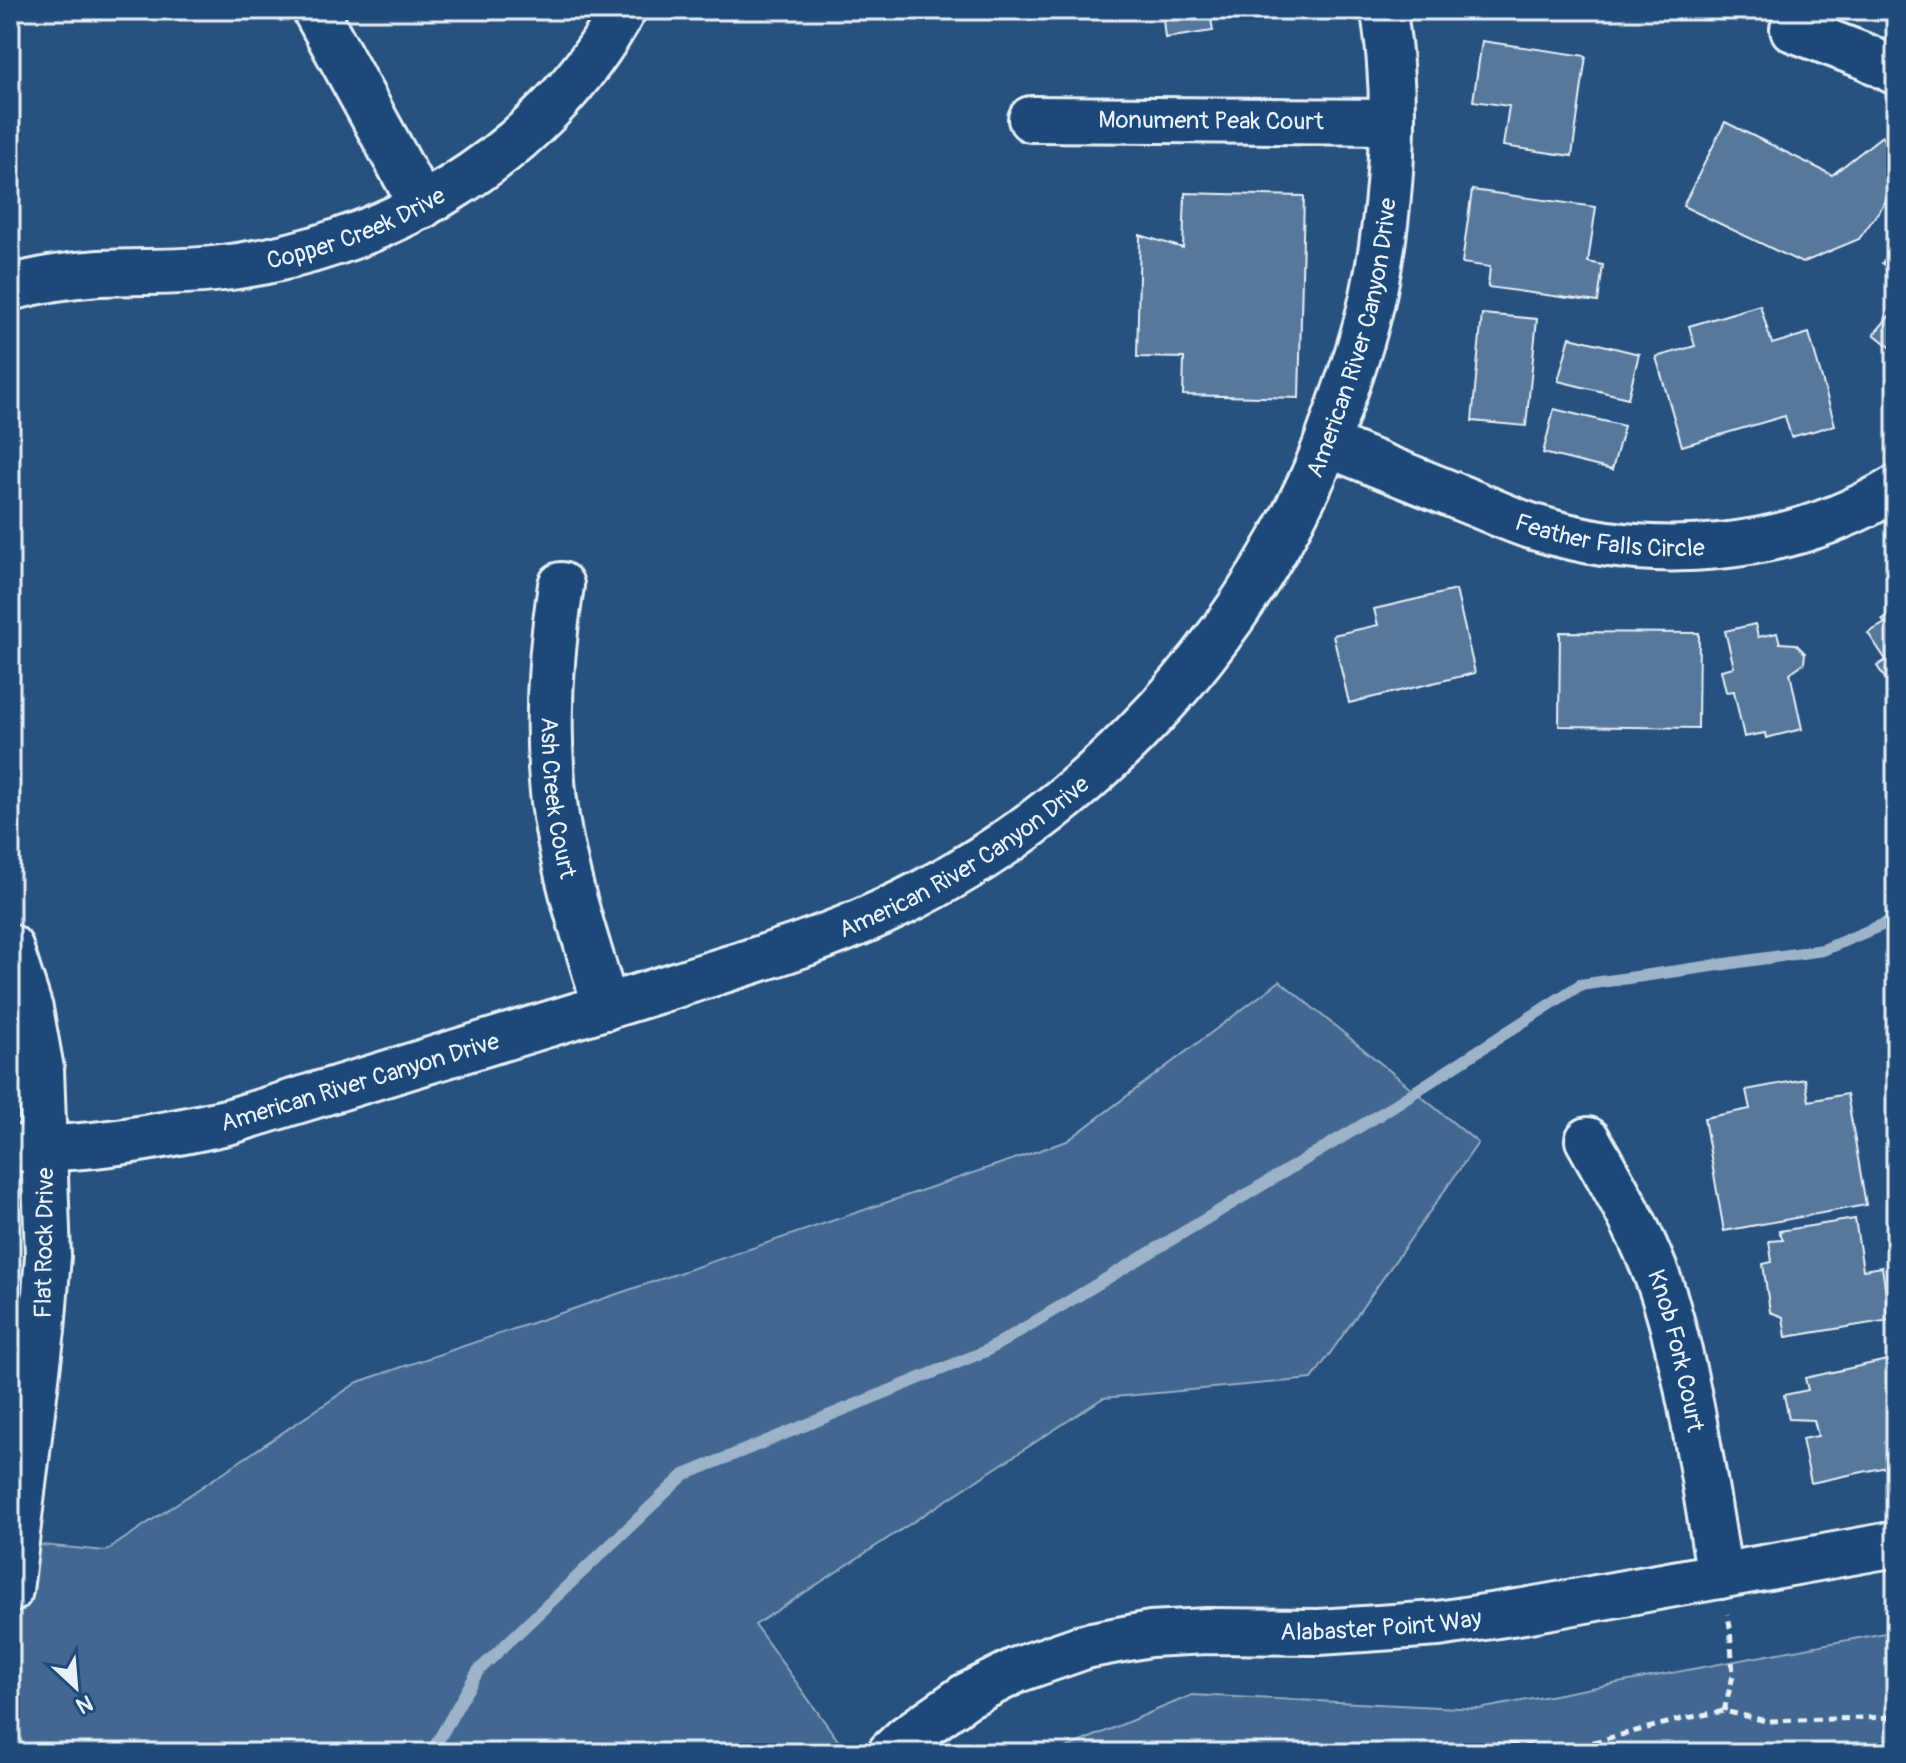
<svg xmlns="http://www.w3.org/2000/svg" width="1906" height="1763" viewBox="0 0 1906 1763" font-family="Pangolin,sans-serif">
	<rect width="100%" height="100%" fill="#27517f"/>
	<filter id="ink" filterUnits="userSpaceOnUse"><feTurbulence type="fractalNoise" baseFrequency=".0125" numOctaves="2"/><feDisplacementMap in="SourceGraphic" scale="16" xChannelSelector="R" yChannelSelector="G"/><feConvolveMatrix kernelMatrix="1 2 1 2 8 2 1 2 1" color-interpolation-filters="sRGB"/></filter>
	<g filter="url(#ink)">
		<g fill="#436891" stroke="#96acc4" stroke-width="2">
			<polygon points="1280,981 1478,1143 1312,1379 1103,1398 755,1625 847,1753 10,1753 10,1542 106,1551 358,1382 1067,1141"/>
			<polygon points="1896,1631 1896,1753 1054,1753 1192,1695 1479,1709"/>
		</g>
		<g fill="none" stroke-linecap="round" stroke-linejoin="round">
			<polyline stroke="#9db3c9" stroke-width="12" points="431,1753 478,1671 684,1475 986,1351 1379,1115 1580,985 1823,950 1896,919"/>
		</g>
		<g fill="#57789d" stroke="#e8f1f8" stroke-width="2">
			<polygon points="1162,10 1214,10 1210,12 1213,31 1165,38"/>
			<polygon points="1482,41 1586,56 1572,156 1503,146 1509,106 1473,101"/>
			<polygon points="1725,122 1832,175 1882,136 1896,154 1896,187 1859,239 1802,263 1683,206"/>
			<polygon points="1472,190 1596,207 1588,262 1603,265 1598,302 1488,287 1490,267 1462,263"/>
			<polygon points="1185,193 1304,196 1299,398 1183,395 1184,358 1137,357 1140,235 1183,248"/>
			<polygon points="1896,246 1896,275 1882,263"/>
			<polygon points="1760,305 1772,344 1809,333 1835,425 1791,437 1785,416 1682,446 1656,357 1695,346 1689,326"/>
			<polygon points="1896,308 1896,352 1874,334"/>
			<polygon points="1482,314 1537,319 1526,426 1472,421"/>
			<polygon points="1570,337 1639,354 1628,398 1558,381"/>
			<polygon points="1554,409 1624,426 1612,470 1543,453"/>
			<polygon points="1456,590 1475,673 1349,703 1333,635 1378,625 1374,609"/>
			<polygon points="1896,611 1896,695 1877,666 1886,660 1868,633 1885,623 1882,620"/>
			<polygon points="1755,624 1758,637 1777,633 1780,643 1796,644 1805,653 1804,663 1790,673 1802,729 1766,738 1765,733 1744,737 1734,691 1726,692 1721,670 1734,667 1725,631"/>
			<polygon points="1560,632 1699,633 1698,728 1559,726"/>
			<polygon points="1805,1079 1809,1101 1847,1094 1866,1205 1724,1231 1704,1118 1750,1109 1746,1090"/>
			<polygon points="1855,1219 1863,1270 1882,1267 1890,1320 1786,1337 1783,1317 1770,1312 1763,1264 1772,1262 1769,1241 1783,1240 1779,1231"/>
			<polygon points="1892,1359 1896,1376 1896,1465 1811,1483 1802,1439 1818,1436 1814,1420 1789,1419 1784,1395 1808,1390 1805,1378"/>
		</g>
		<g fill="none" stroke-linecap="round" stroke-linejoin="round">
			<g stroke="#e8f1f8" stroke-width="50">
				<g id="minor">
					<polyline points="315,10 422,206"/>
					<polyline points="1793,29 1867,57 1896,72"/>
					<path id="s1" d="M1031,119l361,3"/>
					<path id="s2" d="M10,288c29,-8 59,-13 89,-15 39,-2 77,0 115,-4 166,-17 328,-111 409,-259"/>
					<path id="s3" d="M1327,444c47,19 94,38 141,57 23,9 45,20 69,27 117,36 253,25 359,-40"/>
					<path id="s4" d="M561,585c-12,77 -16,154 -5,232 10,65 31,127 50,190"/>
					<polyline points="10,947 30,1009 41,1069 48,1256 42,1330 10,1590"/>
					<path id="s5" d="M1588,1140c29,51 59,102 77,159 27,90 39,184 55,277"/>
					<path id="s6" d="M10,1148c73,3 150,-11 221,-27 143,-43 286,-86 429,-131 74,-24 150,-44 221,-77 188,-86 341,-243 429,-430 14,-30 24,-61 35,-92 11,-31 21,-63 28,-95 15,-71 23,-160 17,-232 -1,-18 -4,-36 -6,-54"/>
					<path id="s7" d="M890,1753l16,-15 60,-42 51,-26 69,-24 64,-12 57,-3 112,1 119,-8 86,-13 372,-67"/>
				</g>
			</g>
			<g stroke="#e8f1f8" stroke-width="5" stroke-dasharray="8 6" stroke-linecap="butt">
				<polyline points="1724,1711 1733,1676 1730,1627 1728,1614"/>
				<polyline points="1455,1753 1484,1744 1570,1748 1682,1719 1724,1711 1766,1721 1896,1717"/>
			</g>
			<use href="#minor" stroke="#1f4a7a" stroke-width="44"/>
		</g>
	</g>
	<g text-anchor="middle" stroke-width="6" stroke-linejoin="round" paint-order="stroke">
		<g font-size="24" fill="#e8f1f8" stroke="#1f4a7a">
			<text dy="8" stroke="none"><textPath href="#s1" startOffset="180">Monument Peak Court</textPath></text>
			<text dy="8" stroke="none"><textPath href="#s2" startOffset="354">Copper Creek Drive</textPath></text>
			<text dy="8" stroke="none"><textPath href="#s6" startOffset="1678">American River Canyon Drive</textPath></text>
			<text dy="8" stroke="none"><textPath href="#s3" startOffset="300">Feather Falls Circle</textPath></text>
			<text dy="8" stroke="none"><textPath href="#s4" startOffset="214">Ash Creek Court</textPath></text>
			<text dy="8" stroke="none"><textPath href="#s6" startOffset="1006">American River Canyon Drive</textPath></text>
			<text dy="8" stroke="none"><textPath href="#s6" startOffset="358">American River Canyon Drive</textPath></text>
			<text transform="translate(44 1243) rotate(-89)" y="8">Flat Rock Drive</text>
			<text dy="8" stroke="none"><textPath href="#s5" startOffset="230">Knob Fork Court</textPath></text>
			<text dy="8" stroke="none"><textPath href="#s7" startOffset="522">Alabaster Point Way</textPath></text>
		</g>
	</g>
	<rect width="1906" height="1763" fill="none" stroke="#1f4a7a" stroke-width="40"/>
	<rect x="20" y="20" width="1866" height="1723" fill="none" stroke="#e8f1f8" stroke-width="3" filter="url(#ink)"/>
	<g transform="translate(76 1687) rotate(154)" stroke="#1f4a7a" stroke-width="6" paint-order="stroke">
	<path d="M0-6L14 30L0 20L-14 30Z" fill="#e8f1f8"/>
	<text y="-12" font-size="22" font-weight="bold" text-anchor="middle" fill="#e8f1f8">N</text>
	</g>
</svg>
